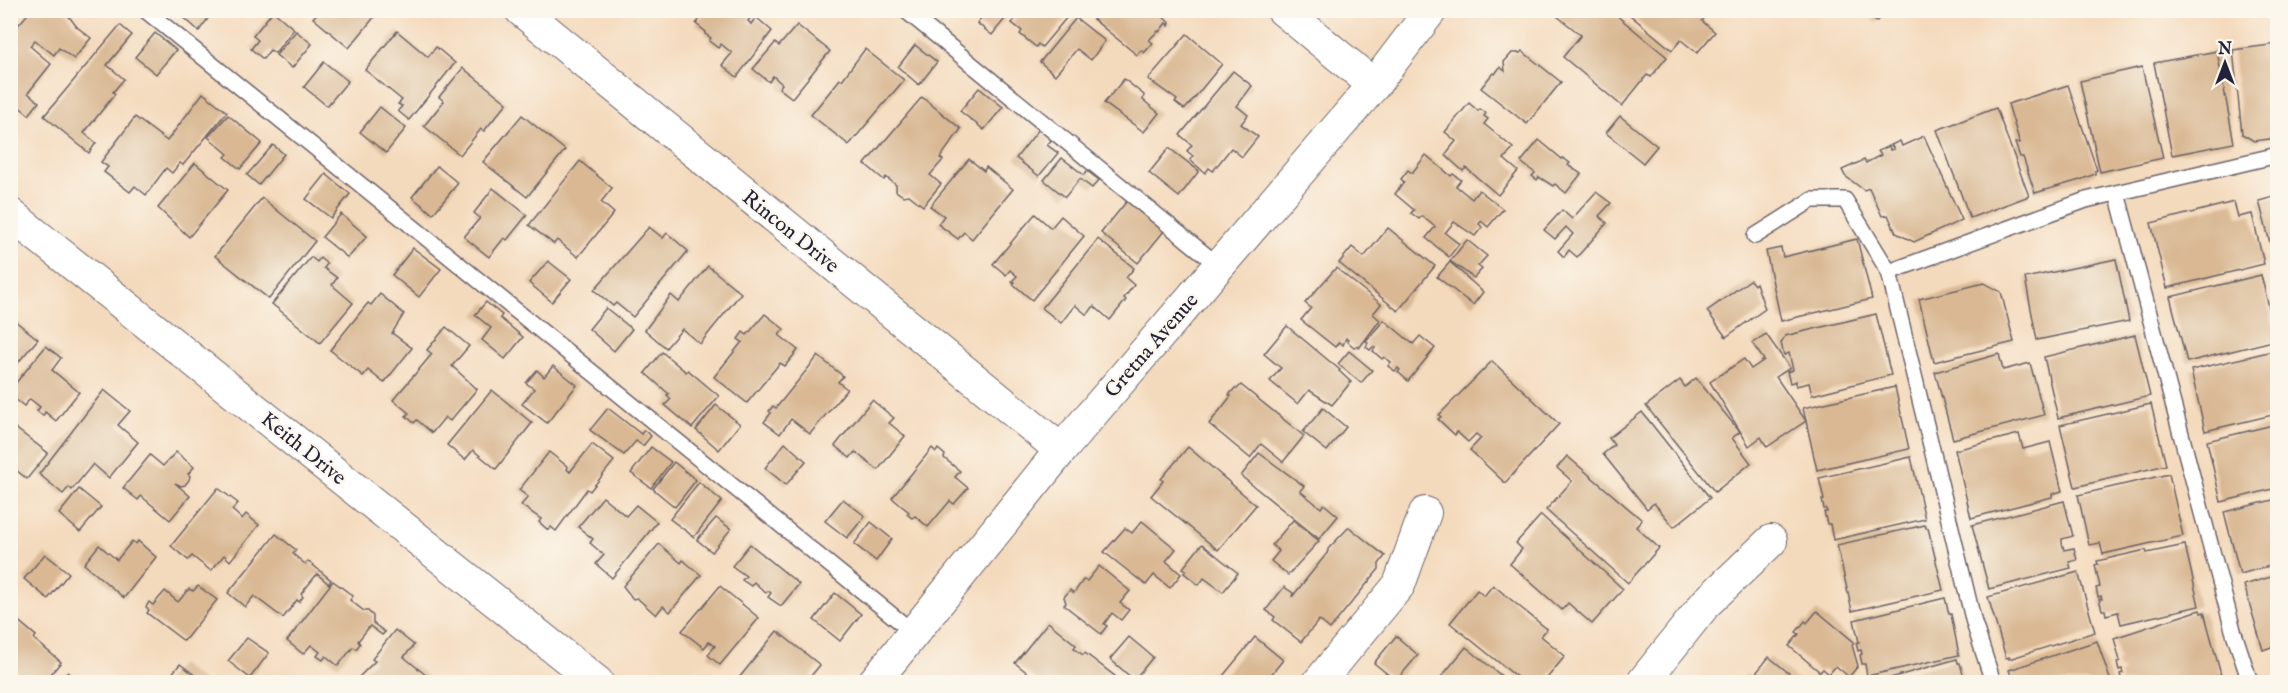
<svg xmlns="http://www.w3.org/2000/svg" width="2288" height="693" viewBox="0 0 2288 693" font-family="'IM FELL English',serif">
	<rect width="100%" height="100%" fill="#fbf7ec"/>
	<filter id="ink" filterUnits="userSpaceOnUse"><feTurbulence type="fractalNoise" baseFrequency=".0167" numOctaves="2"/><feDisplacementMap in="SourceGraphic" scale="12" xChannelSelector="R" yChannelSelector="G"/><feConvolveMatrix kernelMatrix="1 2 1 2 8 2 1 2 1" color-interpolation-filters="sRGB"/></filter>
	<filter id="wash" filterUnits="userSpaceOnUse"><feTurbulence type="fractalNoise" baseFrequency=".008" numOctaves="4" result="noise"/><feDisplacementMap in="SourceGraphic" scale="24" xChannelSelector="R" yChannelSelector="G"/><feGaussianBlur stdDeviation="1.35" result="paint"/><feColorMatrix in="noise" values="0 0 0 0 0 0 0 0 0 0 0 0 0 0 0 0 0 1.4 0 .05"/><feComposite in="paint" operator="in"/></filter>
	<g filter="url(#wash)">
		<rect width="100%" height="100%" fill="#f4dabd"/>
		<g id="blocks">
			<g fill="#d9b893">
				<polygon points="31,10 64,10 77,27 91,38 74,59 59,48 54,55 35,40 30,46 51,64 28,93 39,102 29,115 10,99 10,35"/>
				<polygon points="183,10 214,10 199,31 180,14"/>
				<polygon points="320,10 380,10 349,48 313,18"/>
				<polygon points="707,10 757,10 748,21 751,24 756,17 772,31 737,77 722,65 732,53 721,44 718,48 709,41 711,38 705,34 706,32 696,24"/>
				<polygon points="987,10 1012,10 992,35 977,23"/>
				<polygon points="1022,10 1073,10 1042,47 1038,44 1036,47 1020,34 1022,31 1012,23"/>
				<polygon points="1099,10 1155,10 1170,23 1169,26 1166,23 1159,32 1158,31 1149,40 1153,43 1144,53 1141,50 1137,55 1093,19"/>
				<polygon points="1562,10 1610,10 1667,57 1651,77 1647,75 1622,106 1563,57 1581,35 1557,16"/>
				<polygon points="1624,10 1710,10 1702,21 1715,32 1697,53 1681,40 1672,50"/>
				<polygon points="1862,10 1886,10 1876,22"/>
				<polygon points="273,11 294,29 275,53 270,50 263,59 251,49 258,40 253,36"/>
				<polygon points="1076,18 1105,41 1091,60 1077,49 1055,75 1040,62"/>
				<polygon points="120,25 132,35 107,65 124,79 113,92 115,94 84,133 96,143 89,153 44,116"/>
				<polygon points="797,25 830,51 792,98 779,88 782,84 773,76 769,82 753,69 775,43 779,46"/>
				<polygon points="296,31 312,44 292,68 276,55"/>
				<polygon points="397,31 428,57 436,47 455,63 409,120 398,111 402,106 398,104 402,100 365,70"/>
				<polygon points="155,33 176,50 156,74 135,57"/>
				<polygon points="1187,34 1222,64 1187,107 1184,109 1175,102 1177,100 1148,79"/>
				<polygon points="2277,44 2277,138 2254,141 2242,134 2233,50"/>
				<polygon points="915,45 937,62 919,85 898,67"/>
				<polygon points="865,49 904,80 849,145 811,115 840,79 842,80"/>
				<polygon points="1522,51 1561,82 1527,124 1481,88 1493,73 1495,74 1500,67 1505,71 1504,62 1512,53 1520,53"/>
				<polygon points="2217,51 2234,143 2172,155 2154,63"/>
				<polygon points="324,62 348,81 327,106 304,87"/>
				<polygon points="2142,67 2163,158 2100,172 2080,81"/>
				<polygon points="463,68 507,103 484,131 481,129 460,155 424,126 444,101 439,97"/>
				<polygon points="1233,71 1252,86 1237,106 1248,115 1241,124 1258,137 1242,157 1231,148 1213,171 1209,168 1205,173 1190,160 1193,156 1187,151 1192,145 1180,135"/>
				<polygon points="1124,79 1144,95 1143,100 1159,113 1144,132 1104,103"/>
				<polygon points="2068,85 2097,170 2095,171 2095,174 2080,180 2035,193 2023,157 2020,157 2015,143 2019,143 2018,137 2008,104"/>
				<polygon points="979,88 1003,107 984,130 960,111"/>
				<polygon points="203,93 227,112 183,165 180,163 172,173 166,168 146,195 135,186 130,192 104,172 108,167 101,162 135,117 167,141"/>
				<polygon points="922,97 961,129 940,158 943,160 930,175 941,184 923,206 909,195 903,196 896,191 896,185 886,177 884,180 865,164"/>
				<polygon points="1469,103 1478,111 1480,109 1486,113 1484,116 1488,119 1484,124 1513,148 1504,159 1518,171 1498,195 1466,168 1463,171 1445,155 1456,141 1445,132"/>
				<polygon points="380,107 406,128 386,153 360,132"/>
				<polygon points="1996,108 2029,196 1970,218 1937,130"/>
				<polygon points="228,115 262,143 240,169 225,157 228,154 208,137"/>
				<polygon points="522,115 565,150 527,197 483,162"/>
				<polygon points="1620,116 1657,146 1643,163 1606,133"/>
				<polygon points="1039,129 1052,139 1047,145 1058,153 1039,176 1016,158"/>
				<polygon points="1924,136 1962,220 1914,242 1896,233 1888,215 1882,216 1869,188 1864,190 1845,176 1842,170 1864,160 1866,163 1881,155 1878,151 1889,146 1890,150 1894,149 1891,145 1900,141 1902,146"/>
				<polygon points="1539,140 1562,159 1563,158 1570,163 1568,165 1581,174 1566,193 1555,184 1553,186 1539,177 1537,180 1532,176 1535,173 1521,162"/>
				<polygon points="273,145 284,154 259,185 247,175"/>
				<polygon points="1169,148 1199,171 1179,197 1149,173"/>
				<polygon points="1426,155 1451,176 1453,174 1461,180 1456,186 1472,199 1479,190 1503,209 1488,227 1481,221 1479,224 1482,227 1475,236 1454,222 1445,233 1459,244 1449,257 1426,238 1435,227 1422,216 1419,219 1411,213 1414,210 1395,194 1404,182 1401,179 1408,170 1412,173"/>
				<polygon points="1062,158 1084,175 1087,171 1099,180 1092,188 1080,179 1065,197 1044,180"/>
				<polygon points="969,159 984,171 986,167 1013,189 972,239 964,232 958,239 938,224 944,216 930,206"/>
				<polygon points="580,161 612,188 601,202 614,213 578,257 557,240 554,244 529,225"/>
				<polygon points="195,163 228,190 189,237 158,208"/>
				<polygon points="437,166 458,183 433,214 412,197"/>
				<polygon points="326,174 350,194 331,218 306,199"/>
				<polygon points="493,188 527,215 507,240 504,238 489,257 464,237 480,218 474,213"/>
				<polygon points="1596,192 1611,203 1599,216 1607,223 1577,257 1569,250 1564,257 1558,251 1573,234 1566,227 1555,239 1544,230 1562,210 1572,219"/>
				<polygon points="2277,196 2277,262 2275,262 2259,201"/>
				<polygon points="262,198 315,241 269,299 215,256"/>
				<polygon points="1127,201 1164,231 1138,263 1101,233"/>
				<polygon points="2234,202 2238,217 2252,214 2264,264 2167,288 2151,223"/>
				<polygon points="341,214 367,236 348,258 322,237"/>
				<polygon points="1035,214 1051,228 1061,216 1084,236 1032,300 1013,284 1015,282 1012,281 1017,276 1010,270 1006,275 993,264"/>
				<polygon points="649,227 663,238 667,233 688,251 633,317 616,303 613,306 594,290"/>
				<polygon points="1388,228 1435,266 1398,311 1339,263 1352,247 1364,257"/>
				<polygon points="1098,239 1134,268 1126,278 1134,285 1124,298 1126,300 1110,320 1094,306 1087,315 1075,305 1061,323 1042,308"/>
				<polygon points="1857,239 1872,299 1781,321 1766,251 1781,248 1783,257"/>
				<polygon points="1467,240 1487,256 1478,266 1482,269 1474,278 1450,261"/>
				<polygon points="413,248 441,269 419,297 392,275"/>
				<polygon points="311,257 317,262 320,258 327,264 324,268 337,278 332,285 353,303 320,343 272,304"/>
				<polygon points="2116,259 2129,321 2037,340 2025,278"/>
				<polygon points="548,261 571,279 552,302 529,283"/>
				<polygon points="1450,262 1483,292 1473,305 1437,277"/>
				<polygon points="708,266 741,293 700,344 682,329 666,348 645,330 671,295 679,302"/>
				<polygon points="1336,268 1381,304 1373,314 1380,320 1359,348 1357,346 1355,348 1347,341 1348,340 1346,338 1343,345 1339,342 1335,347 1301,320 1311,308 1305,303"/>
				<polygon points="2261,275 2277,340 2187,362 2170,297"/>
				<polygon points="1750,280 1754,285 1756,283 1765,309 1726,337 1707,311"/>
				<polygon points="1984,283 2001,292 2014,342 1934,362 1919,299"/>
				<polygon points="380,294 404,314 392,333 412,348 384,383 368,370 363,376 330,350 368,303 371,305"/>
				<polygon points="486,302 502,315 500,318 523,337 505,359 482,340 491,328 475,315"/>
				<polygon points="606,308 632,329 614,351 589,329"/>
				<polygon points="765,314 784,329 779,335 798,350 785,366 780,363 747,403 714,377 742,342 738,339 743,332 747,335"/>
				<polygon points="1876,314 1891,375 1812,395 1809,383 1796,386 1796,381 1790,383 1787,372 1793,370 1789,353 1784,355 1781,343 1785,336"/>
				<polygon points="10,317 38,339 10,372"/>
				<polygon points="1384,320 1413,344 1420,336 1435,348 1408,381 1398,372 1400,370 1398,368 1395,371 1388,366 1391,362 1384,357 1382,359 1373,351 1375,348 1373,347 1370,350 1366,347 1368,343 1366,341"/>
				<polygon points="1287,326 1340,370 1339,371 1351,382 1332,405 1309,390 1298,404 1270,381 1281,368 1264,354"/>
				<polygon points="446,327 469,346 452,366 477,389 450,421 445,417 432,433 417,420 414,423 406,416 409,413 393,400 432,354 427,350"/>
				<polygon points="1766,334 1790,368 1776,377 1806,421 1767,447 1761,437 1749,446 1710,382 1744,359 1751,369 1764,360 1752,343"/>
				<polygon points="2135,335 2150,396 2058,418 2044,357"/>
				<polygon points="46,346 61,358 52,370 79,392 56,421 45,412 43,416 37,411 40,407 30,399 24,406 10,395 10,390"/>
				<polygon points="2277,350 2277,414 2205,431 2191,370"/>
				<polygon points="1349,351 1372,370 1361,383 1338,364"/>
				<polygon points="662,352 686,372 688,370 719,396 692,428 665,405 671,399 667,395 669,394 645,373"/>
				<polygon points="1999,354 2003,370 2030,363 2044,415 1953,439 1935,372"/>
				<polygon points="818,356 843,376 838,382 847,389 810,434 791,419 780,434 764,422 771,413 769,411 773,406 776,408"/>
				<polygon points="1492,361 1559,424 1505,483 1470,450 1481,438 1476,434 1468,442 1457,432 1455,435 1438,419 1441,417 1439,415"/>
				<polygon points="553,366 577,385 547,423 522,404 534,389 526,383 537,370 544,377"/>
				<polygon points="1696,378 1740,432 1732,438 1751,463 1715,492 1646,406 1680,380 1685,387"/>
				<polygon points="1241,385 1304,436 1283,462 1261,444 1250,458 1209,424 1231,396 1229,395 1235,388 1237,389"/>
				<polygon points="1895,387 1909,449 1817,470 1803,408"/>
				<polygon points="104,390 130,411 118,425 138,442 109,478 93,464 72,490 69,487 63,494 39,474"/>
				<polygon points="492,390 532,423 496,469 473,450 465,460 447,445"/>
				<polygon points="872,400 894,418 889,423 905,436 878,470 855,452 850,458 835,446"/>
				<polygon points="2151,404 2166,465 2075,487 2060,425"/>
				<polygon points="716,405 740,424 719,450 696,430"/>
				<polygon points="608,408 641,434 644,430 651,436 643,446 636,441 624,455 590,430"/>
				<polygon points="1323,408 1346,427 1327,451 1303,432"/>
				<polygon points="1642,412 1710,498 1674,527 1654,503 1647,509 1603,454 1614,445 1609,438"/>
				<polygon points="10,424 48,453 27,479 10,465"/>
				<polygon points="2277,424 2277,488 2221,502 2207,441"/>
				<polygon points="2019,434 2023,449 2050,442 2062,491 2052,494 2052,497 1971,518 1955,450"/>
				<polygon points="785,443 806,461 786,485 765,468"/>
				<polygon points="592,444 614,461 590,491 587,489 556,531 551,527 548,530 539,522 541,519 521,505 528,497 519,490 549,452 568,467 567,469 570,472"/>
				<polygon points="651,447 671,462 651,488 631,473"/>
				<polygon points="1188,447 1256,505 1218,550 1151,496 1163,481 1161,479"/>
				<polygon points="932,448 936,452 938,449 945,455 944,458 960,471 955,477 968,488 954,504 950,501 928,527 915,516 912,518 907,514 909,512 892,498"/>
				<polygon points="176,452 194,467 188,474 190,476 189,480 185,485 181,486 175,483 190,496 170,520 141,496 138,500 123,488 150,455 163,466"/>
				<polygon points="1259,453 1304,486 1300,491 1321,508 1324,504 1338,516 1319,539 1241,476"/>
				<polygon points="1567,456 1642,520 1636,527 1659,548 1628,583 1546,510 1572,481 1557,468"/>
				<polygon points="1911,457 1925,519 1833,540 1830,524 1827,524 1824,512 1827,512 1826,509 1824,509 1822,500 1824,500 1819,478"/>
				<polygon points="674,462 696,480 675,507 653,489"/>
				<polygon points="2169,474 2183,536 2103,554 2100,543 2089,545 2078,495"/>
				<polygon points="699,482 722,501 694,537 670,519"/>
				<polygon points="218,488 238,503 232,510 242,519 246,514 259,525 230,561 224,555 211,571 192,556 188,560 171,546"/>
				<polygon points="79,489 101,507 80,532 59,514"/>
				<polygon points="603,497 626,516 636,505 657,522 612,578 596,564 604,555 590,543 593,539 578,527"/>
				<polygon points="843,499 865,516 847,538 825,521"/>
				<polygon points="2277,499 2277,564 2240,574 2224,512"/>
				<polygon points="2064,501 2073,536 2062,539 2062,543 2064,550 2074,548 2077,560 2069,562 2071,568 1989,589 1972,525"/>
				<polygon points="1541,515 1623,589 1592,624 1568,603 1562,610 1510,564 1522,549 1516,543"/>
				<polygon points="716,518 731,529 712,552 697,540"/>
				<polygon points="1293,520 1319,541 1288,575 1271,561 1279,551 1272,545"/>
				<polygon points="1142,521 1176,549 1166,561 1181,574 1170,588 1154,575 1146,585 1104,552 1125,528 1132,533"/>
				<polygon points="871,522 892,539 876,561 854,544"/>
				<polygon points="1925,525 1926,528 1928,528 1943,590 1852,611 1837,545"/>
				<polygon points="1349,527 1385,556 1379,564 1379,569 1330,629 1319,620 1301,642 1273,620 1275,617 1266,610 1284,587 1293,593 1292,597 1328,552 1328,549"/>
				<polygon points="276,534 296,550 293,554 305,564 308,561 331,580 329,584 317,574 301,594 303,597 299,602 297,600 283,618 254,596 245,607 228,593"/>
				<polygon points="132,541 136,544 138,541 156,557 124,598 84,564 99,545 117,560"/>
				<polygon points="659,544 681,563 683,560 701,575 670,612 663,606 656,615 637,598 633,599 623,586"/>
				<polygon points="750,544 799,584 781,606 768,597 771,593 768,591 766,593 754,582 751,586 742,580 746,576 732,566"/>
				<polygon points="1202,544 1238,573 1223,592 1204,578 1199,585 1184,573 1186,570 1183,568"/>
				<polygon points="2185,545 2199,606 2121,624 2118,612 2106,615 2105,610 2102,610 2099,599 2102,599 2101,596 2098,597 2096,588 2100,587 2095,565 2098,564 2097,561 2146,550 2147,553"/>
				<polygon points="45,554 69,573 48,599 24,579"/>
				<polygon points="1099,566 1130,591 1120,603 1129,610 1121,620 1112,613 1104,624 1107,626 1101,634 1064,605 1066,603 1064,597 1070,590 1074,593 1083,580 1087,581"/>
				<polygon points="2078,572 2095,632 2009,659 2009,657 2006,658 1988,597"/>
				<polygon points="2277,575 2277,645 2263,650 2244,585"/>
				<polygon points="333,581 353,596 350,600 364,611 368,611 373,616 373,623 385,632 382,635 370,626 358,641 360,644 356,649 353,647 338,666 326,656 323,660 317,656 320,652 311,645 303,654 287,641"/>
				<polygon points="1493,585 1547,629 1541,636 1565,656 1544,682 1523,682 1450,623 1477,590 1484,596"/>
				<polygon points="198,586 217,600 184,641 147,613 149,610 146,607 149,602 153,605 165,591 178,602 189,589 193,591"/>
				<polygon points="720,586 759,618 720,665 708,655 715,646 709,642 704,648 682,631"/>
				<polygon points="835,593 861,614 840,641 814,620"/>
				<polygon points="1945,598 1949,614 1951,614 1959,655 1867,676 1865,664 1862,664 1860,655 1862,654 1861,650 1858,651 1856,643 1859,642 1854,620"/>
				<polygon points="2200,610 2201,613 2204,612 2221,675 2193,682 2122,682 2120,674 2123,673 2122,669 2119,670 2117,662 2120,661 2114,638"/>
				<polygon points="1817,611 1854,642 1852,645 1858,666 1849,677 1836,666 1829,674 1823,669 1820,672 1789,646 1799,634 1796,632 1805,621 1807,623"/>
				<polygon points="14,617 36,636 34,639 61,662 44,682 10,682 10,622"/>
				<polygon points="1048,622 1076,645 1074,648 1083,655 1085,653 1116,677 1112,682 1039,682 1015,663"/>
				<polygon points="395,630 414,645 404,657 427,676 422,682 354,682 375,661 372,659"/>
				<polygon points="777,631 820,665 806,682 744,682 739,678"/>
				<polygon points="1396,636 1418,655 1396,681 1374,663"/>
				<polygon points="1129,637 1153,657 1134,680 1110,659"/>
				<polygon points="1255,637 1283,660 1265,682 1218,682"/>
				<polygon points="247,638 269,653 250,678 228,661"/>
				<polygon points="2097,641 2111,682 2013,682 2009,670"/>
				<polygon points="1466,647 1509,682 1437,682"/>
				<polygon points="1769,657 1800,682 1740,682 1747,674 1752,678"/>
				<polygon points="1957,659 1958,663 1960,663 1965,682 1884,682 1883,680"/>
				<polygon points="180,664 204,682 165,682"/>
				<polygon points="68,672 80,682 59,682"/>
			</g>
		</g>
	</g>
	<g filter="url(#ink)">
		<use href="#blocks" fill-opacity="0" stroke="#6c6268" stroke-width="1.5"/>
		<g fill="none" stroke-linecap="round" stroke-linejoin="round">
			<g stroke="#6c6268" stroke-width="18">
				<g id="lane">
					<polyline points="145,10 914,633"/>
					<polyline points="905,10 1219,266"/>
					<polyline points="2117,193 2233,630 2250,682"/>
					<polyline points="1755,236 1812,200 1845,200 1889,272 1974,623 1993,682"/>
					<polyline points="1889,272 2086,200 2278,155"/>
				</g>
			</g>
			<g stroke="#6c6268" stroke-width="34">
				<g id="street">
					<polyline points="521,10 1061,450"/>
					<polyline points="1283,10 1374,85"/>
					<polyline points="10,214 597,682"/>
					<polyline points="874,682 1061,450 1374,85 1431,10"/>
					<polyline points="1319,682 1399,585 1425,513"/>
					<polyline points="1643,682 1706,603 1771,541"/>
				</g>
			</g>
			<use href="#lane" stroke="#fff" stroke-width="15"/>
			<use href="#street" stroke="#fff" stroke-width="32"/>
		</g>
	</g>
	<g text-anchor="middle" stroke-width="4.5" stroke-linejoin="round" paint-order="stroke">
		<g font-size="21" fill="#22223b" stroke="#fbf7ec">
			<text transform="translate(791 231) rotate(39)" y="7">Rincon Drive</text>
			<text transform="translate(1151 345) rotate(-49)" y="7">Gretna Avenue</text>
			<text transform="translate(304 448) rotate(39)" y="7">Keith Drive</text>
		</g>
	</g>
	<rect width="2288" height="693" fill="none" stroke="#fbf7ec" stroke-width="36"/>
	<g transform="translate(2225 63)" stroke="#fbf7ec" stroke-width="4.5" paint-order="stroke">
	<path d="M0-4.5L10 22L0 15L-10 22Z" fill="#22223b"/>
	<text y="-9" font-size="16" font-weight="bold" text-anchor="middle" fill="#22223b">N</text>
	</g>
</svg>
